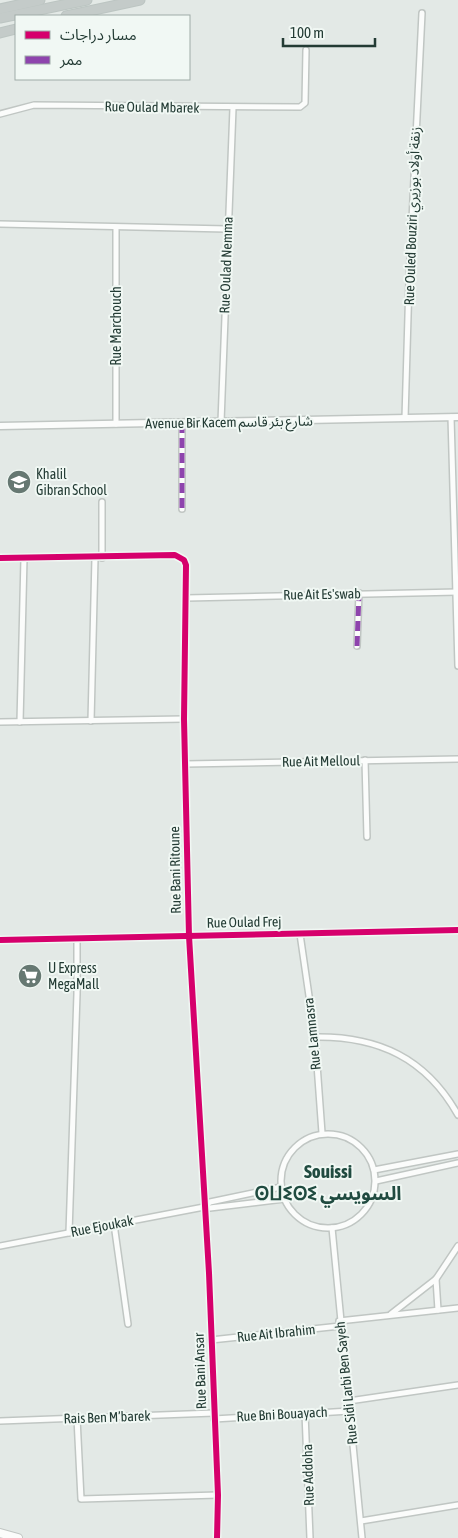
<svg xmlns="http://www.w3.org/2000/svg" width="458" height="1538" viewBox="0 0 458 1538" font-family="'Asap Condensed','Noto Sans Arabic','Noto Sans Tifinagh',sans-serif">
	<rect width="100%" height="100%" fill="#e3e9e6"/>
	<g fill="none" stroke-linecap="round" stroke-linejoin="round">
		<g stroke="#c0c6c3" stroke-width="8">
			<g id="minor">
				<polyline points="0,114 34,105 300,107 305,103 306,50"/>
				<polyline points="0,224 227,229"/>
				<polyline points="116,228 116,424"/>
				<polyline points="451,417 458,666"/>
				<polyline points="405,418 409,282 422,13"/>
				<polyline points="221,422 233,108"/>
				<polyline points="182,423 182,509"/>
				<polyline points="0,558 175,555 184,560 186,565 184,719 189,936 209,1273 218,1495 217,1538"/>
				<polyline points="102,558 102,502"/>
				<polyline points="186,598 458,592"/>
				<polyline points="357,646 359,593"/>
				<polyline points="91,721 95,558"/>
				<polyline points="0,722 184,719"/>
				<polyline points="20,722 24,558"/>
				<polyline points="365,760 367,837"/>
				<polyline points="185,764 458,759"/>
				<polyline points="300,934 315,1037 322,1133"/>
				<polyline points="0,940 458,930"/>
				<path d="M315,1037c63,-1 111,21 143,78"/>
				<circle cx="328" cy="1181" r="47"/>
				<polyline points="374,1170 458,1154"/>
				<polyline points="376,1181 458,1163"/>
				<polyline points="204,1207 210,1202 281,1187"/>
				<polyline points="114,1224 128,1324"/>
				<polyline points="332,1228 362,1538"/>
				<polyline points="69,1233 77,994 77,938"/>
				<polyline points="0,1246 204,1207 210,1208 284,1199"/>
				<polyline points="436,1279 438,1310"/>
				<polyline points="391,1314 436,1279 458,1246"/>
				<polyline points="339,1321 458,1308"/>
				<polyline points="211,1340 340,1326"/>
				<polyline points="349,1401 458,1385"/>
				<polyline points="305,1413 310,1538"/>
				<polyline points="77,1418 81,1499 218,1495"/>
				<polyline points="214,1419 350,1411"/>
				<polyline points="0,1421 214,1413"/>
				<polyline points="361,1521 458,1505"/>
			</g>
		</g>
		<g stroke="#c0c6c3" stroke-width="9">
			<polyline id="tertiary" points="0,426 458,417"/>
		</g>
		<g stroke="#c0c6c3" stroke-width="10">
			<polyline id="secondary" points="0,1533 18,1538"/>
		</g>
		<g stroke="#bcc5c2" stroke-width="11">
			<g id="trunk">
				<polyline points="0,9 40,0"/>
				<polyline points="66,16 140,0"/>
				<polyline points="0,18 87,0"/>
				<polyline points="0,33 16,29"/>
			</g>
		</g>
		<use href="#minor" stroke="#fbfcfb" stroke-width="5"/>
		<use href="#tertiary" stroke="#fbfcfb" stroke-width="6"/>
		<use href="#secondary" stroke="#fbfcfb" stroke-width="8"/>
		<use href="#trunk" stroke="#c4cbc9" stroke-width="9"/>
		<g stroke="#8e44ad" stroke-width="5" stroke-dasharray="10 5" stroke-linecap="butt">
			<polyline points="182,423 182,509"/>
			<polyline points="357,646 359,593"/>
		</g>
		<g stroke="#f1f8f4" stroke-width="9">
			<g id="cycleway">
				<polyline points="0,558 175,555 184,560 186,565 184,719 189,936 209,1273 218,1495 217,1538"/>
				<polyline points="0,940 458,930"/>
			</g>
		</g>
		<use href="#cycleway" stroke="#d6006c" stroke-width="6"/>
	</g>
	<defs>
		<g id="school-disc" transform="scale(1.25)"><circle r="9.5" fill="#667872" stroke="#f1f8f4"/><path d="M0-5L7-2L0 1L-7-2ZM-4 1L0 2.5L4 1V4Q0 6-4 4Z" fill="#fff"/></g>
		<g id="supermarket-disc" transform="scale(1.25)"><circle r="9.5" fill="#667872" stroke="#f1f8f4"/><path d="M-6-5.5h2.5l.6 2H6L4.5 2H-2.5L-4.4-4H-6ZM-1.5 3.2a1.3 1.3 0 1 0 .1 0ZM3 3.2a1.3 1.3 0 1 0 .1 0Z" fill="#fff"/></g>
	</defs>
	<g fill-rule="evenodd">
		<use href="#school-disc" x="19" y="482"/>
		<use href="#supermarket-disc" x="30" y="976"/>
	</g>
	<g text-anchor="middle" stroke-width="4" stroke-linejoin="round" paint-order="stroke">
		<g font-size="14" fill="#233b34" stroke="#f1f8f4">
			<text transform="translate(152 107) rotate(1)" y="5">Rue Oulad Mbarek</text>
			<text transform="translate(412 216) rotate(-88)" y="5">Rue Ouled Bouziri زنقة أولاد بوزيري</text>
			<text transform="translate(226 265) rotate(-88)" y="5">Rue Oulad Nemma</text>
			<text transform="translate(116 326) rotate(-90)" y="5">Rue Marchouch</text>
			<text transform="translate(229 422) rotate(-1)" y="5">Avenue Bir Kacem شارع بئر قاسم</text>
			<text transform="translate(322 594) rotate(-1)" y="5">Rue Ait Es'swab</text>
			<text transform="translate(321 761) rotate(-1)" y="5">Rue Ait Melloul</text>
			<text transform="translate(175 870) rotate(-91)" y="5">Rue Bani Ritoune</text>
			<text transform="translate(244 922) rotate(-1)" y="5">Rue Oulad Frej</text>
			<text transform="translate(312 1034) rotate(-96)" y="5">Rue Lamnasra</text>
			<text transform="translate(102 1226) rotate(-11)" y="5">Rue Ejoukak</text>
			<text transform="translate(276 1333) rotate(-6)" y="5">Rue Ait Ibrahim</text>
			<text transform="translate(200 1371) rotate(-92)" y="5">Rue Bani Ansar</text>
			<text transform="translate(346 1383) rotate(-96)" y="5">Rue Sidi Larbi Ben Sayeh</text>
			<text transform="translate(282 1414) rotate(-3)" y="5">Rue Bni Bouayach</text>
			<text transform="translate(107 1417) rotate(-2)" y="5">Rais Ben M’barek</text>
			<text transform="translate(308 1475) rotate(-92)" y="5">Rue Addoha</text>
		</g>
		<g font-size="14" fill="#233b34" stroke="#f1f8f4" text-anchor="start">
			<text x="36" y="479">Khalil<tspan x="36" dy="16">Gibran School</tspan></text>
			<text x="48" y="973">U Express<tspan x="48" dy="16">MegaMall</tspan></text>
		</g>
		<g font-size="19" font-weight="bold" fill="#204b40" stroke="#f1f8f4">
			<text x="328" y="1178">Souissi<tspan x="328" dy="22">ⵙⵡⵉⵙⵉ السويسي</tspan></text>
		</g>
	</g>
	<rect x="15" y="15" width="175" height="65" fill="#f1f8f4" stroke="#9faca7"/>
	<rect x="25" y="31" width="25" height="8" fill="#d6006c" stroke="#9faca7"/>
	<text x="60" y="40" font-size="15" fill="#233b34">مسار دراجات</text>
	<rect x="25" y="56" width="25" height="8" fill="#8e44ad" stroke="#9faca7"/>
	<text x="60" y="65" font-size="15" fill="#233b34">ممر</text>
	<path d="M283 38v8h92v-8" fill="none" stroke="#233b34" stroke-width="2.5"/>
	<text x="290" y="38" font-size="15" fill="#233b34" stroke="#f1f8f4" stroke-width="4" paint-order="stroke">100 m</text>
</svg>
